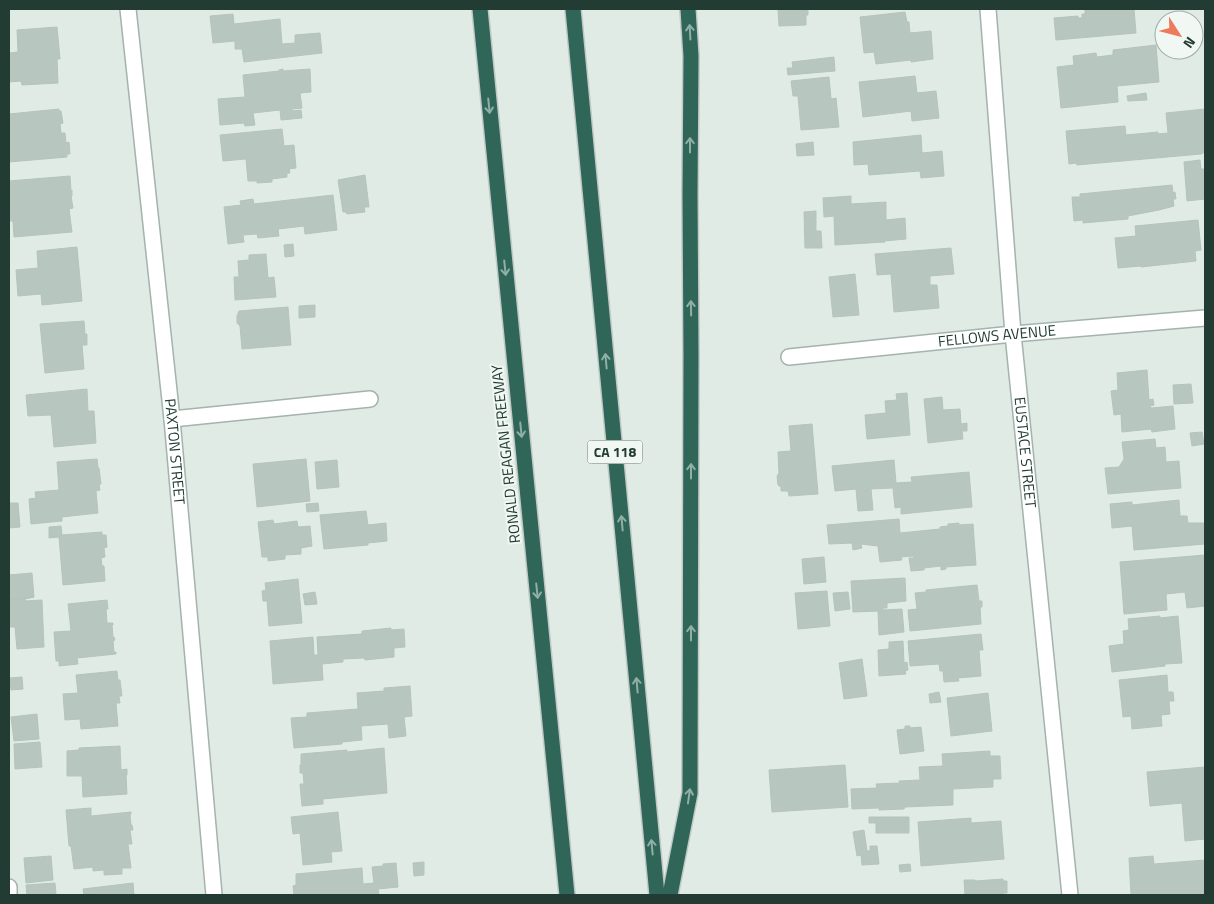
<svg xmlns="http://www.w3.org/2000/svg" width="1214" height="904" viewBox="0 0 1214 904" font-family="'Titillium Web',sans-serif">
	<rect width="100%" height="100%" fill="#e1ebe6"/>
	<g fill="#b7c6bf" stroke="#b4c4bd">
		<polygon points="778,9 808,9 808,15 806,15 806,25 779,26"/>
		<polygon points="1085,9 1134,9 1136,33 1056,40 1054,18 1078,16 1078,18 1082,18 1082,14 1085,14"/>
		<polygon points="905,12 907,22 909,22 910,33 931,31 933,59 911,62 911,60 876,64 874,52 864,53 860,17"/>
		<polygon points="233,14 234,24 280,19 282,44 295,43 295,35 320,33 322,53 244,62 242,49 235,49 235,41 213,43 210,16"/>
		<polygon points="57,27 60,59 57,59 58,83 22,85 21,81 9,82 9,53 18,52 17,30"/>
		<polygon points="1156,45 1159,82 1117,86 1118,102 1061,108 1057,67 1074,65 1073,56 1096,53 1097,57 1113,55 1113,50"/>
		<polygon points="834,57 835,71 788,75 787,68 793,68 792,62"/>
		<polygon points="283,69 283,71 310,69 311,92 300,93 302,108 292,109 292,111 301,110 302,118 281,120 280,110 253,113 255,125 245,126 244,123 220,125 218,99 245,97 243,75 279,71 279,70"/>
		<polygon points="915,76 917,93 936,91 939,118 912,121 911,111 863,117 859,82"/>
		<polygon points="829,77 831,99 836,98 839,127 801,130 798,96 793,96 791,81"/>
		<polygon points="1146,93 1147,100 1128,101 1127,96"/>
		<polygon points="59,109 59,111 61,111 63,123 60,124 61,133 65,133 66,143 69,142 70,154 67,154 67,157 9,162 9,114"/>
		<polygon points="1205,109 1205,152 1201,154 1077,165 1076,163 1069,164 1066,131 1125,126 1126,135 1158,132 1158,134 1168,133 1166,113"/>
		<polygon points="282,129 284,146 294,145 296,168 289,169 290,173 287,173 287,177 272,179 272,182 257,183 257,181 248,181 246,159 223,161 220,135"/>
		<polygon points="921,135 922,153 942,151 944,176 921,178 920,171 869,175 868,164 854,165 853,142"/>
		<polygon points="813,142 814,155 797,156 796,144"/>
		<polygon points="1200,160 1201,169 1204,169 1205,174 1205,199 1187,201 1184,162"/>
		<polygon points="365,175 369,207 364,207 365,212 347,214 346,212 343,212 338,180"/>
		<polygon points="70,176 71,191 72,190 72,196 71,196 73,208 69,209 72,232 14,237 13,221 9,221 9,181"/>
		<polygon points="1172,185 1173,193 1175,192 1176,199 1173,199 1174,206 1159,210 1128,216 1128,219 1083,223 1083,220 1074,221 1072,197 1080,197 1080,194"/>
		<polygon points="333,195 337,230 305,234 304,226 278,229 279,236 258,238 257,234 243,235 244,242 228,244 224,207 241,205 240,201 253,199 254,204"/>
		<polygon points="851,196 851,204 886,202 886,220 905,218 906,239 884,241 885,242 835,245 834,216 824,217 823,198"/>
		<polygon points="816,211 816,231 821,231 822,248 805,248 804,212"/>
		<polygon points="1198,220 1201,250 1195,251 1196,261 1141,267 1141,266 1118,268 1115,238 1136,236 1135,226"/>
		<polygon points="293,244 294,256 285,257 284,245"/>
		<polygon points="77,247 82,301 42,305 41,294 18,296 16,270 38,268 37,251"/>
		<polygon points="951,248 954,274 930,276 930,285 937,285 939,308 894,312 891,274 877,275 875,254"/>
		<polygon points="266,254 268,278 274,277 276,297 235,300 234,277 239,277 238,261 249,260 249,255"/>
		<polygon points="855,274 859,315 833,317 829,277"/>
		<polygon points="315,305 315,317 299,318 299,306"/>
		<polygon points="288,307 291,345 242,349 240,326 237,323 237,316 239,311"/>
		<polygon points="84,321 85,334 87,334 87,345 82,345 84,369 45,373 40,324"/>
		<polygon points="1147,370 1149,400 1153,399 1154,405 1150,406 1151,408 1173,406 1175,429 1152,432 1151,429 1122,432 1121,414 1114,415 1111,391 1118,390 1117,373"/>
		<polygon points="1191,384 1193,403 1174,404 1173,385"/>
		<polygon points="87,389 88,411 94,411 96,443 54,447 51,415 28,416 26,395"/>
		<polygon points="907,393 910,435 867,439 865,415 886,413 885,401 897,400 896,394"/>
		<polygon points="942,397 943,410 960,409 961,424 967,423 967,431 962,431 963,439 928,443 924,399"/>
		<polygon points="812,424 818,494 789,496 788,491 781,491 781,487 778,485 777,476 779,473 778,452 791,451 789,426"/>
		<polygon points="1202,432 1204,444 1192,446 1190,433"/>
		<polygon points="1155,439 1156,448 1165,447 1166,462 1179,461 1181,488 1108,494 1105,468 1119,467 1124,459 1122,442"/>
		<polygon points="97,459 98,468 99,468 101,484 99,484 100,490 96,491 98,513 62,517 62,521 31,524 29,499 36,498 35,492 59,490 57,462"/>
		<polygon points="306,459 310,501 257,507 253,464"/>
		<polygon points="337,460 339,487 317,489 315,462"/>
		<polygon points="894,460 896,483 912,482 911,477 969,472 972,507 901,514 901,507 895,508 893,488 871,489 873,510 858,511 856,489 835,491 832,466"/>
		<polygon points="1179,500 1180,516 1187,516 1188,523 1205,523 1205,544 1134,550 1132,526 1112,528 1110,504 1132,502 1132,505"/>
		<polygon points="9,503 18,503 20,527 9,528"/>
		<polygon points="318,503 319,511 307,512 306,504"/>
		<polygon points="366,511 368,525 386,523 387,541 368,543 368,545 324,549 320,515"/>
		<polygon points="899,519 900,533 940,529 940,527 948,526 948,524 959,523 959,525 973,524 976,565 946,567 946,569 941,570 941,566 924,568 924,570 911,571 909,558 914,558 914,556 901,557 902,560 880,562 878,546 861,544 862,548 853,550 852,543 829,544 827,525"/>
		<polygon points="273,520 274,524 297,521 298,527 310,526 312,546 301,548 301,554 285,555 285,559 268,561 268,557 262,557 258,522"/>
		<polygon points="61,526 62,535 102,532 102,535 106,535 107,547 104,548 105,557 101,558 102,566 104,566 105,581 63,585 59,537 49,538 49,527"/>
		<polygon points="1205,555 1205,606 1187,608 1185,592 1166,594 1167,610 1124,614 1120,562"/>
		<polygon points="824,557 826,582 804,584 802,559"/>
		<polygon points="32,573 34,597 9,600 9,575"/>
		<polygon points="905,578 906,601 887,603 887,608 883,608 883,610 902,609 904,632 879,635 878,611 853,612 851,581"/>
		<polygon points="298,579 302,623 269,626 267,601 263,601 262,591 266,590 265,583"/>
		<polygon points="977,585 979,601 982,601 982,607 980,607 981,624 910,631 908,610 917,609 915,593 926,592 926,590"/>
		<polygon points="827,591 830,626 798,629 795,593"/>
		<polygon points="315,592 317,604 305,605 303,594"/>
		<polygon points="848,592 850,609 835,611 833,593"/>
		<polygon points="34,597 25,599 25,601 42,600 44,647 17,649 15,627 9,627 9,600"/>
		<polygon points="107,600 108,609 106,609 107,623 113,623 113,625 112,625 113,637 114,637 115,640 113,641 114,652 116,652 116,654 77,658 78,664 59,666 59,661 56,661 54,632 71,631 68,604"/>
		<polygon points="1160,616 1160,618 1178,616 1182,663 1165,664 1165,666 1112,672 1109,646 1124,644 1123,631 1129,630 1128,619"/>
		<polygon points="391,628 391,630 404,629 405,647 394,648 394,657 365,660 364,658 343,659 343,662 322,664 323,680 273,684 270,641 313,637 314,655 318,655 317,637 362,634 362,631"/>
		<polygon points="981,634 983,650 979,650 981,676 958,678 959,681 944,682 943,671 940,671 939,664 910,666 908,641"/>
		<polygon points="903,641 904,663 907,662 908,670 905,671 906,674 879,676 878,650 889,649 889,642"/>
		<polygon points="862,659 867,696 844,699 839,663"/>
		<polygon points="117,671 118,680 120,680 122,696 119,696 120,703 116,703 118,726 81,729 80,719 65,720 63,694 78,693 76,675"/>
		<polygon points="1167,675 1168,692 1173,692 1174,701 1169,701 1170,714 1161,715 1162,726 1132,729 1131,716 1123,717 1119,680"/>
		<polygon points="22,677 23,689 11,690 10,678"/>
		<polygon points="410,686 412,716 404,717 406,736 389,738 388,724 361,726 362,740 342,742 342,744 294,748 291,718 307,717 307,713 358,709 357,693 384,691 384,688"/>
		<polygon points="939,692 941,702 930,703 929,694"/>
		<polygon points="988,693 992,731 951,736 947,698"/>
		<polygon points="37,714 39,739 14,741 11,717"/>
		<polygon points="905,726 910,726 910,728 921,727 924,751 900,754 897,730 905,729"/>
		<polygon points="40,742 42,767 15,769 14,744"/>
		<polygon points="120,746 121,770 127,769 127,775 126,775 127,794 83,797 82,776 67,776 67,751 79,750 79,748"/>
		<polygon points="384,748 387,793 323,799 323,804 302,806 300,784 304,784 303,773 300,773 300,765 301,765 301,754 347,750 347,752"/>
		<polygon points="990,751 990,756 1000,756 1001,779 993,779 993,787 953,789 953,805 905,807 904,809 879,810 879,808 852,809 851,789 877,788 876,784 900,783 899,781 920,780 919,767 943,766 942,754"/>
		<polygon points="845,765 848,807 772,812 769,770"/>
		<polygon points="1205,767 1205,839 1185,841 1182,803 1150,806 1147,772"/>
		<polygon points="91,808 91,816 131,812 131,814 130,815 131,825 132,825 133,830 130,830 132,844 128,844 131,868 122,868 122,874 104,875 104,870 93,871 93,867 74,869 71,846 69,846 66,810"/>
		<polygon points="338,812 342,851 331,852 332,862 303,865 300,833 293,834 291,817"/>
		<polygon points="869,817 909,817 909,833 876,833 876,823 869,823"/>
		<polygon points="971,818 971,823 1001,821 1004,859 921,866 918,822"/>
		<polygon points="864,830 867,851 870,851 870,846 877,846 879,864 862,865 861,855 857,856 853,832"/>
		<polygon points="51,856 53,880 26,883 24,858"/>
		<polygon points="1153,856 1154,864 1205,860 1205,895 1131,895 1129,858"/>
		<polygon points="424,862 424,875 414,876 413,863"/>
		<polygon points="396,863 398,887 378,889 379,895 294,895 293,886 296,885 296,874 362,868 363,884 374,883 372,867 383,866 383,864"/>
		<polygon points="910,864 911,871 900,872 899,865"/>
		<polygon points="1003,879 1003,881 1007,881 1007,893 1003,893 1004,895 965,895 964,880 975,880 975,881"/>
		<polygon points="55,883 56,895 27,895 26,885"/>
		<polygon points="133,883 134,895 84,895 83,889"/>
	</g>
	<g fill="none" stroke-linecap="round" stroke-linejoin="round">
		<g stroke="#a4b3ad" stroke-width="18">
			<g id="minor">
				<path id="s1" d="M128,9l44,410 42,476"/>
				<path id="s2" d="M988,9l25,325 57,561"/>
				<path id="s3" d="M789,357l224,-23 192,-16"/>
				<polyline points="172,419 370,399"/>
				<polyline points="9,887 9,895"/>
			</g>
		</g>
		<g stroke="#c1c8c6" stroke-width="18">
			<g id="highway">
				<polyline points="480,9 567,895"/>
				<polyline points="573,9 657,895"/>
				<polyline points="670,895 690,793 691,355 690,194 691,56 688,9"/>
			</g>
		</g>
		<use href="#minor" stroke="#fff" stroke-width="15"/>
		<use href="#highway" stroke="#2f6658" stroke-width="15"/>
	</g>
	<defs><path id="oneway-shaft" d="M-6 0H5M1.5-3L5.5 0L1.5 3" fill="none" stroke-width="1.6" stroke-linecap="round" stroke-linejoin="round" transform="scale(1.25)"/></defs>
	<g stroke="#90afa6">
		<use href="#oneway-shaft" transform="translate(690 32) rotate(-93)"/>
		<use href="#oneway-shaft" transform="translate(489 106) rotate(84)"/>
		<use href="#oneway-shaft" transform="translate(690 145) rotate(-90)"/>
		<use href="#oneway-shaft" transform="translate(505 268) rotate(84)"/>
		<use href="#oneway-shaft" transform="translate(691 308) rotate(-91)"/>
		<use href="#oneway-shaft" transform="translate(606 361) rotate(-95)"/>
		<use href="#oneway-shaft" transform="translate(521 430) rotate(84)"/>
		<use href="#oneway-shaft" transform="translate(691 471) rotate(-90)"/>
		<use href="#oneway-shaft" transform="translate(622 523) rotate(-95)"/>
		<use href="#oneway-shaft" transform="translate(537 591) rotate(84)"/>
		<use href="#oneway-shaft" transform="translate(691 633) rotate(-90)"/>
		<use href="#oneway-shaft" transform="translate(637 685) rotate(-95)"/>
		<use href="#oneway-shaft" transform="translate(689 796) rotate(-82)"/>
		<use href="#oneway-shaft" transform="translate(652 847) rotate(-95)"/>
	</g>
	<g text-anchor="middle" stroke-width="4" stroke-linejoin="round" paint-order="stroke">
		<rect fill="#f1f8f4" stroke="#60746d" stroke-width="1" x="587.5" y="440.5" width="55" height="23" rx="4"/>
		<g font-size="14" font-weight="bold" fill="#223b33">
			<text x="615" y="457">CA 118</text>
		</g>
		<g font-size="15" fill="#223b33" stroke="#f1f8f4">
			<text dy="5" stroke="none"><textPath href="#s3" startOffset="209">FELLOWS AVENUE</textPath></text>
			<text dy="5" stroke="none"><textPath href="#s1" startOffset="445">PAXTON STREET</textPath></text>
			<text dy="5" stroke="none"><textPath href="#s2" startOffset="445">EUSTACE STREET</textPath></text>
			<text transform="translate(506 454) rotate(-96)" y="5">RONALD REAGAN FREEWAY</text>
		</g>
	</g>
	<rect width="1214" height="904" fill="none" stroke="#223b33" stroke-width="20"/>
	<g transform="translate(1179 35) rotate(126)"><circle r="24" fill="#f1f8f4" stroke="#9eaca7"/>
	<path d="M0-4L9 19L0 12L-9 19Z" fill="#ed7a5d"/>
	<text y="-8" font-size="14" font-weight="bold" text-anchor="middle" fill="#223b33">N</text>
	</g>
</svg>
